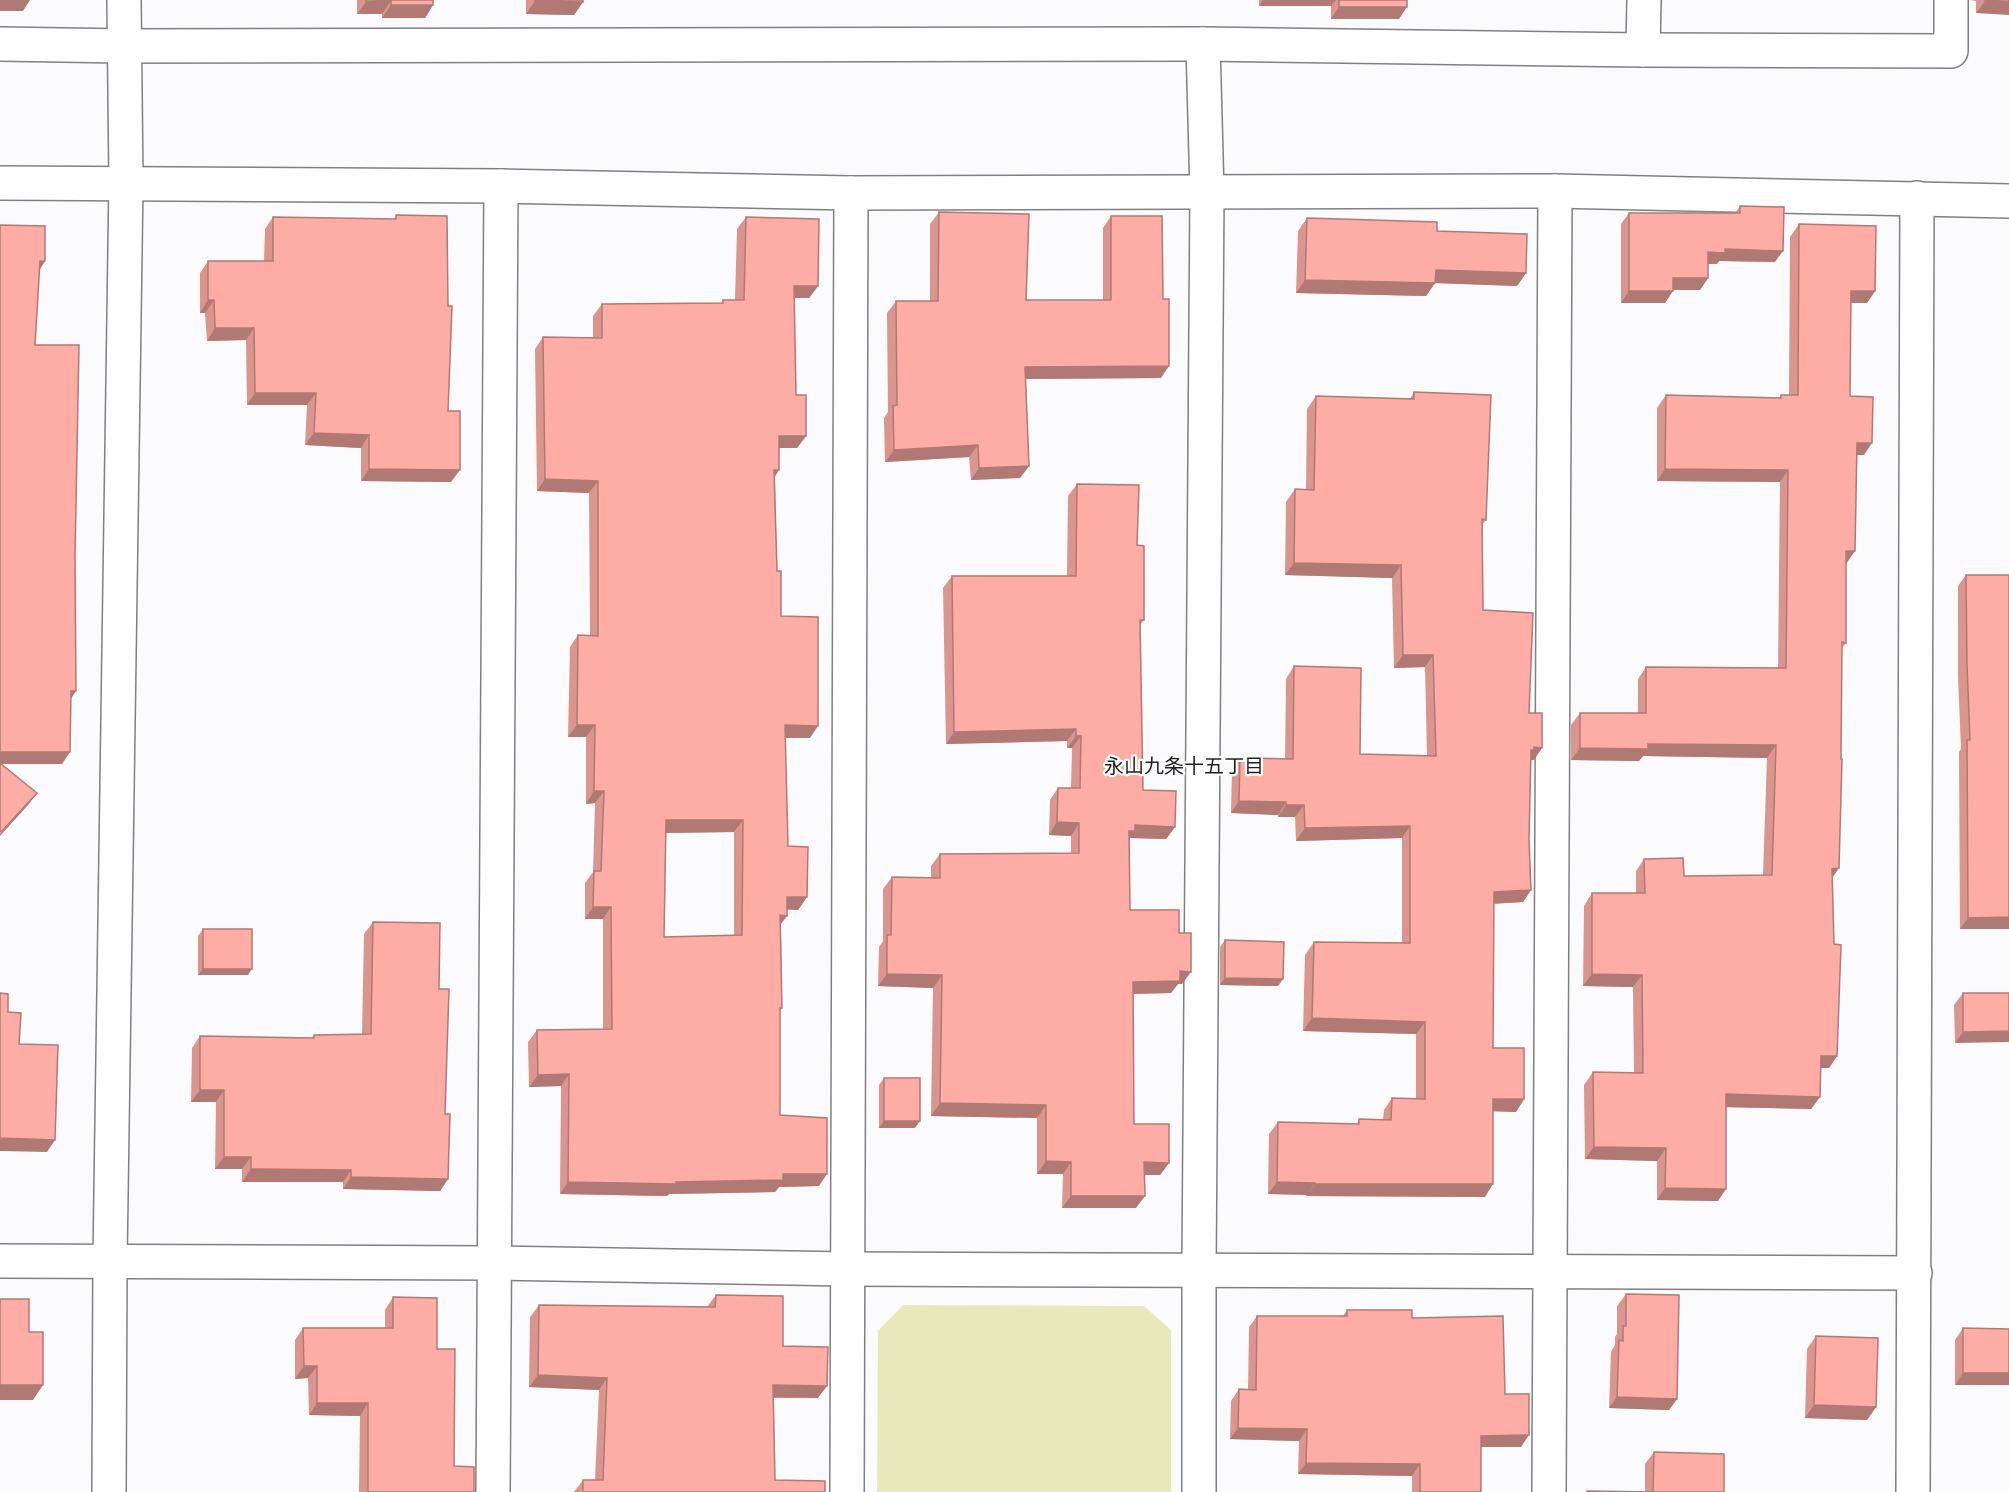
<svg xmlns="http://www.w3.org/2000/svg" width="2009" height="1492" viewBox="0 0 2009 1492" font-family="'Asap Condensed','Noto Sans JP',sans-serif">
	<rect width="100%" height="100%" fill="#fbfbfd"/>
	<polygon fill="#e6eabb" points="903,1305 1144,1306 1171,1330 1171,1492 877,1492 878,1331"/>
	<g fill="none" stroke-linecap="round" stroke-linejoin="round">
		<g stroke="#808082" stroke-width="36">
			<g id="minor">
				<polyline points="0,44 124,46 1203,44 1643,50 1951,51 1951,0"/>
				<polyline points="1643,50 1644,0"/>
				<polyline points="0,183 501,186 851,193 1555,191 2009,201"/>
				<polyline points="0,1261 494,1263 847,1269 1915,1273"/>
				<polyline points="109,1492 110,1261 126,182 124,0"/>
				<polyline points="493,1492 501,186"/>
				<polyline points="847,1492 851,193"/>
				<polyline points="1199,1492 1199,1269 1207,193 1203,44"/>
				<polyline points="1549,1492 1555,191"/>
				<polyline points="1913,1492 1917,198"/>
			</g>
		</g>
		<use href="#minor" stroke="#fff" stroke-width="33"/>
	</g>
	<g fill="#da958e" fill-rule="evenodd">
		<polygon points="357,0 433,0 433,5 425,18 382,18 382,14 357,14"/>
		<polygon points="526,0 583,0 583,2 574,15 526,14"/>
		<polygon points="1259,0 1407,0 1399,19 1331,19 1331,6 1259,6"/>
		<polygon points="1970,0 2009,0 1976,13 1976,1"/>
		<polygon points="1740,206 1775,262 1719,261 1717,264 1708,264 1708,278 1700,290 1673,290 1665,303 1621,303 1621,224 1629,213 1735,213"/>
		<polygon points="939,212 1026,300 1103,300 1103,228 1111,216 1161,378 1026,379 1029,466 1020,478 971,480 969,457 885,462 884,418 888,412 887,313 896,301 930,301 930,224"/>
		<polygon points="396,215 448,411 451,482 361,481 361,448 305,445 307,405 247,405 246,340 207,341 205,313 200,313 200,273 208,261 264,261 265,229 273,217 394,219"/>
		<path d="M746,217l72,69 -9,12h-15l2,97 10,41 -9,12h-18l-4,29 2,94 4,45 29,122h-25l3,108 19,51 -9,13 -11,-1 -6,15 1,84 -2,3v104l39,71 -40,1 -4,5 -106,2 -2,2 -107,-2 1,-108 -32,1 -1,-45 9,-12 66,-1v-110h-18v-36l8,-11 2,-69 -9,1v-67h-18l2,-90 8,-12h12l-1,-142 -52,-2 -2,-142 8,-12 50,1v-22l9,-12 119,-1 2,-3h12l2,-71zM734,832v103l-70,2 2,-104z"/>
		<polygon points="1307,218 1437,231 1526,273 1517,286 1435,283 1426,296 1296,293 1298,231"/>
		<polygon points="1799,224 1875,291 1867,303 1851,303 1850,396 1864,455 1857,455 1846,564 1846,643 1842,648 1832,878 1837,1056 1829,1068 1821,1068 1820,1097 1811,1109 1726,1107 1718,1201 1657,1200 1657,1161 1585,1159 1584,1085 1593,1072 1634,1073 1633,987 1583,986 1584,906 1592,893 1636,893 1636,871 1644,859 1684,876 1763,875 1767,758 1643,756 1639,761 1571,760 1571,725 1580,713 1638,713 1638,679 1646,667 1778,668 1780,482 1657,481 1657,408 1666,395 1779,398 1781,395 1789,395 1790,237"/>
		<polygon points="1414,392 1486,520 1482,525 1483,610 1529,713 1534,760 1531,760 1529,839 1531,890 1523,902 1494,904 1493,1048 1524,1099 1516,1112 1493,1111 1485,1197 1306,1196 1307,1195 1268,1194 1269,1134 1278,1122 1357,1124 1359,1119 1383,1120 1384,1110 1392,1098 1416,1099 1416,1034 1303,1031 1305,955 1314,942 1402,943 1402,838 1296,841 1295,817 1278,817 1278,815 1231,813 1232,770 1240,758 1285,759 1286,679 1294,666 1360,754 1427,756 1425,667 1394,668 1392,578 1285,575 1286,502 1295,489 1306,489 1307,409 1316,396 1410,399"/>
		<polygon points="1077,484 1137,545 1144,620 1140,625 1143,790 1175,827 1166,839 1130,838 1129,839 1130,910 1179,933 1182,984 1178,984 1171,993 1133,994 1134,1124 1169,1163 1160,1175 1145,1175 1136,1208 1062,1208 1063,1174 1037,1174 1037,1118 931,1116 933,988 878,986 879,947 883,941 883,889 892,877 931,878 931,866 940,854 1071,853 1071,836 1049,835 1050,800 1058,788 1071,788 1072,748 1067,748 1067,741 946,744 943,588 952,576 1067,576 1068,496"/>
		<polygon points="1966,575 2009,929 1960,929 1959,752 1961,749 1958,676 1958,586"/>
		<polygon points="373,922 439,989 448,1179 440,1191 343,1189 343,1182 242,1182 242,1169 215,1169 216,1102 191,1102 192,1048 200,1036 312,1038 314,1035 362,1034 364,934"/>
		<polygon points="203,929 248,975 198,975 198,936"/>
		<polygon points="1225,940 1278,986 1220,985 1220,947"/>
		<polygon points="1963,993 2009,993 1955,1043 1954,1005"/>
		<polygon points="884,1078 915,1128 879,1128 879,1085"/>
		<polygon points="1626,1294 1677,1399 1669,1410 1609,1408 1611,1352 1615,1345 1615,1337 1617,1334 1617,1306"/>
		<polygon points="716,1295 783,1346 818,1398 773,1398 775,1480 825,1492 574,1492 583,1480 595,1480 599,1390 529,1387 530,1317 539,1305 707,1307"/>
		<polygon points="393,1297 437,1349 454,1466 474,1492 359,1492 360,1416 309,1415 308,1378 295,1379 295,1340 303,1328 385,1328 385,1310"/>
		<polygon points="1347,1310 1412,1318 1505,1394 1521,1447 1481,1447 1481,1492 1412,1492 1412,1476 1298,1474 1299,1441 1230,1439 1231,1401 1239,1389 1248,1390 1249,1327 1257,1316 1343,1316"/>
		<polygon points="1963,1328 2009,1329 1955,1385 1955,1340"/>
		<polygon points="1816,1336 1876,1407 1867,1420 1805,1418 1807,1349"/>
		<polygon points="1654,1452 1724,1492 1587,1492 1587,1491 1645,1492 1645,1464"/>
	</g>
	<g fill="#b17974">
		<polygon points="0,0 30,0 23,11 0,11"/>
		<polygon points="1263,0 1336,0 1331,6 1259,6"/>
		<polygon points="391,1 382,14 357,14 366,2"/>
		<polygon points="535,1 583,2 574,15 526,14"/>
		<polygon points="1985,1 2009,2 2009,15 1976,13"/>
		<polygon points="391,5 433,5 425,18 382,18"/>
		<polygon points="1339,7 1407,7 1399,19 1331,19"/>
		<polygon points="1725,249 1783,251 1775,262 1719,261 1717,264 1699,264 1708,252"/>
		<polygon points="40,261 45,261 37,274"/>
		<polygon points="1436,270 1526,273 1517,286 1435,283 1426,296 1296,293 1305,280"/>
		<polygon points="1673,278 1708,278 1700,290 1665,290"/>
		<polygon points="794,286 818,286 809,298 786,298"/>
		<polygon points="1629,291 1673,291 1665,303 1621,303"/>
		<polygon points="1851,291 1875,291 1867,303 1843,303"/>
		<polygon points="208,300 214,300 205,313 200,313"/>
		<polygon points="215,328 254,328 246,340 207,341"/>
		<polygon points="1169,366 1161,378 1017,379 1025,367"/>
		<polygon points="255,393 316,393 307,405 247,405"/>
		<polygon points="314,433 369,435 361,448 305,445"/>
		<polygon points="779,436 806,436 797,448 771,448"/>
		<polygon points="1857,443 1872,443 1864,455 1848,455"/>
		<polygon points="978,445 969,457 885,462 894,450"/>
		<polygon points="1029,466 1020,478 971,480 979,468"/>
		<polygon points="369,469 460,470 451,482 361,481"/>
		<polygon points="1665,469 1788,470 1780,482 1657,481"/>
		<polygon points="774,470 779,470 771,483"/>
		<polygon points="545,479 598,481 589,493 537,491"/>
		<polygon points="1846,551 1855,551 1846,564"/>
		<polygon points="1294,563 1401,565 1392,578 1285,575"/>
		<polygon points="1403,655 1433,655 1425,667 1394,668"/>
		<polygon points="71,691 76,691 68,703"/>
		<polygon points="577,725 595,725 586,737 568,737"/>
		<polygon points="785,725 818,726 810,738 776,738"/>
		<polygon points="1076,729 1067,741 946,744 954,732"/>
		<polygon points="1076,736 1081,736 1072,748 1067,748"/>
		<polygon points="1648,744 1776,745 1767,758 1643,756 1639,761 1571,760 1580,748"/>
		<polygon points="1534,747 1542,748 1534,760 1527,760 1522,763"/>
		<polygon points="0,752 70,752 62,764 0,764"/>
		<polygon points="594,791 604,791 595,803 586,804"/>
		<polygon points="37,793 28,805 0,836 0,834"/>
		<polygon points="1239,801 1286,802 1278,815 1231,813"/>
		<polygon points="1286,805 1304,805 1295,817 1278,817"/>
		<polygon points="666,820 743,820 734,832 658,833"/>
		<polygon points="1057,822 1079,823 1071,836 1049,835"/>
		<polygon points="1135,825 1175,827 1166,839 1130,838 1126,843 1129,831"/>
		<polygon points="1410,826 1402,838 1296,841 1305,828"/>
		<polygon points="1839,868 1830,881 1832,869"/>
		<polygon points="1531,890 1523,902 1485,904 1494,892"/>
		<polygon points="787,897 807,897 798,910 778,909"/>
		<polygon points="593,907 611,907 603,919 585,919"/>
		<polygon points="780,915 787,916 778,928"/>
		<polygon points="2009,917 2009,929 1960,929 1968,918"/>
		<polygon points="203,969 252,969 248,975 198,975"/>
		<polygon points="1180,971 1191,972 1182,984 1178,984 1171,993 1124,994 1133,982"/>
		<polygon points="887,974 942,975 933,988 878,986"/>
		<polygon points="1592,974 1642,975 1633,987 1583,986"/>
		<polygon points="1225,978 1283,979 1278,986 1220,985"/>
		<polygon points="1312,1018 1425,1022 1416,1034 1303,1031"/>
		<polygon points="2009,1031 2009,1042 1955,1043 1963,1032"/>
		<polygon points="1821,1056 1837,1056 1829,1068 1812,1068"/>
		<polygon points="569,1074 561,1086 529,1087 538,1075"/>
		<polygon points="200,1090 224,1090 216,1102 191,1102"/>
		<polygon points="1726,1094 1820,1097 1811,1109 1717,1107"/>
		<polygon points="1493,1099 1524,1099 1516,1112 1484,1111"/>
		<polygon points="940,1103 1046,1105 1037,1118 931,1116"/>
		<polygon points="884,1121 920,1121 915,1128 879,1128"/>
		<polygon points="0,1138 55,1140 47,1152 0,1151"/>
		<polygon points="1594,1147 1666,1148 1657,1161 1585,1159"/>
		<polygon points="224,1157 251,1157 242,1169 215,1169"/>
		<polygon points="1046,1161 1071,1162 1063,1174 1037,1174"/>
		<polygon points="1144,1162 1169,1163 1160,1175 1136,1175"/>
		<polygon points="251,1169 351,1170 343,1182 242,1182"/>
		<polygon points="783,1174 827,1174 819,1186 779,1187 775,1192 669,1194 667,1196 560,1194 568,1182 676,1182"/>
		<polygon points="351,1177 448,1179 440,1191 343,1189"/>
		<polygon points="1277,1182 1315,1183 1307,1195 1268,1194"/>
		<polygon points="1315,1184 1493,1184 1485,1197 1306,1196"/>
		<polygon points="1665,1188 1726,1189 1718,1201 1657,1200"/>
		<polygon points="1071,1196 1145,1196 1136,1208 1062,1208"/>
		<polygon points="304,1366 317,1366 308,1378 295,1379"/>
		<polygon points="1963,1373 2009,1373 2009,1385 1955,1385"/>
		<polygon points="538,1375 607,1378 599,1390 529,1387"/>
		<polygon points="0,1385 43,1385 33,1400 0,1400"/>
		<polygon points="773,1385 827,1386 818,1398 765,1397"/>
		<polygon points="1617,1397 1677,1399 1669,1410 1609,1408"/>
		<polygon points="317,1403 368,1403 360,1416 309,1415"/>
		<polygon points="1814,1405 1876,1407 1867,1420 1805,1418"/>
		<polygon points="1238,1428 1307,1429 1299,1441 1230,1439"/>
		<polygon points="1529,1435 1521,1447 1473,1447 1481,1436"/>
		<polygon points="1306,1463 1420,1464 1412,1476 1298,1474"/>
	</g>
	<g fill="#fdada5" stroke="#b17974" stroke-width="1.5" fill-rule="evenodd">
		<polygon points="366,0 433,0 433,5 391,5 391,1 366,2"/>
		<polygon points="535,0 583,0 583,2 535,1"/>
		<rect x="1339" y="0" width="68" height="7"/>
		<polygon points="1985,0 2009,0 2009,2 1985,1"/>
		<polygon points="1740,206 1784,207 1783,251 1725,249 1725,253 1708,252 1708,278 1673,278 1673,291 1629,291 1629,213 1740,213"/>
		<polygon points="939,212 1029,214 1026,300 1111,300 1111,216 1162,216 1163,299 1169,299 1169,366 1025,367 1029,466 979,468 978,445 894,450 893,406 897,405 896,301 938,301"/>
		<polygon points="396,215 447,216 448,306 452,306 448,411 460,411 460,470 369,469 369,435 314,433 316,393 255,393 254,328 215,328 214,300 208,300 208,261 273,261 273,217 396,219"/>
		<path d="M746,217l73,2 -1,67h-24l2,109h10v41h-27v34h-5l3,101h4v45l37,1v109l-33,-1 3,121 20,1 -1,50h-20v19l-7,-1 2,93h-2v107l47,3v56h-44v6l-107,2v2l-108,-2 1,-108 -31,1 -1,-45 75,-1 -1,-122h-18l1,-36h7l3,-80h-10l1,-66h-18l1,-90 20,1v-155l-53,-2 -2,-142 59,1v-34l121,-1v-3h21zM666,820h77l-1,115 -78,2z"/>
		<polygon points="1307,218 1437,222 1437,231 1527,234 1526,273 1436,270 1435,283 1305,280"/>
		<polygon points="1799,224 1876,226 1875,291 1851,291 1850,396 1873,397 1872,443 1857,443 1855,551 1846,551 1846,643 1842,642 1841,759 1842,759 1839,868 1832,869 1834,944 1841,945 1837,1056 1821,1056 1820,1097 1726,1094 1726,1189 1665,1188 1666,1148 1594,1147 1593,1072 1643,1073 1642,975 1592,974 1592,893 1645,893 1644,859 1683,858 1684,876 1772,875 1776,745 1648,744 1648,749 1580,748 1580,713 1646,713 1646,667 1786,668 1788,470 1665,469 1666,395 1781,398 1781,395 1798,395"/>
		<polygon points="0,225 45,226 45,261 40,261 35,345 79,345 75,557 76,691 71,691 70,752 0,752"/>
		<polygon points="1414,392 1491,395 1486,520 1482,519 1483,610 1533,613 1529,713 1542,713 1542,748 1534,747 1534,750 1531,750 1529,839 1531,890 1494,892 1493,1048 1524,1048 1524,1099 1493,1099 1493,1184 1315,1184 1315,1183 1277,1182 1278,1122 1359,1124 1359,1119 1391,1120 1392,1098 1425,1099 1425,1022 1312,1018 1314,942 1410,943 1410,826 1305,828 1304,805 1286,805 1286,802 1239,801 1240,758 1293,759 1294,666 1361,668 1360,754 1436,756 1433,655 1403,655 1401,565 1294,563 1295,489 1314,490 1316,396 1414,399"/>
		<polygon points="1077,484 1139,485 1137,545 1144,546 1144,620 1140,620 1143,790 1176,791 1175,827 1135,825 1135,831 1129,831 1130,910 1179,910 1179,933 1191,933 1191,972 1180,971 1180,981 1133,982 1134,1124 1169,1124 1169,1163 1144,1162 1145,1196 1071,1196 1071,1162 1046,1161 1046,1105 940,1103 942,975 887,974 887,935 891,935 892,877 940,878 940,854 1079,853 1079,823 1057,822 1058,788 1080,788 1081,736 1076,736 1076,729 954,732 952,576 1076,576"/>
		<polygon points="1966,575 2009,575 2009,917 1968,918 1967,740 1970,740 1967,664"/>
		<polygon points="0,763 37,793 1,832 0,832"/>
		<polygon points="373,922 440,923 439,989 449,989 445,1114 450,1114 448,1179 351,1177 351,1170 251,1169 251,1157 224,1157 224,1090 200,1090 200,1036 314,1038 314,1035 371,1034"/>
		<rect x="203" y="929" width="49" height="40"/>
		<polygon points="1225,940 1284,942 1283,979 1225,978"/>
		<polygon points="0,993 8,994 8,1012 21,1013 19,1044 58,1045 55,1140 0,1138"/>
		<polygon points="1963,993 2009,993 2009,1031 1963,1032"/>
		<rect x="884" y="1078" width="36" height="43"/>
		<polygon points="1626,1294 1679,1295 1677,1399 1617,1397 1619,1340 1623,1341 1623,1326 1626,1326"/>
		<polygon points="716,1295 783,1296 783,1346 828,1347 827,1386 773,1385 775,1480 825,1481 825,1492 583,1492 583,1480 603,1480 607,1378 538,1375 539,1305 715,1307"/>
		<polygon points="393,1297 437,1298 437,1349 455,1349 454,1466 474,1467 474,1492 368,1492 368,1403 317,1403 317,1366 304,1366 303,1328 393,1328"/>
		<polygon points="0,1299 29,1299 29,1332 43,1332 43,1385 0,1385"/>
		<polygon points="1347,1310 1412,1310 1412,1318 1503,1316 1505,1394 1529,1394 1529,1435 1481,1436 1481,1492 1420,1492 1420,1464 1306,1463 1307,1429 1238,1428 1239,1389 1256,1390 1257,1316 1347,1316"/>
		<polygon points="1963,1328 2009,1329 2009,1373 1963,1373"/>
		<polygon points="1816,1336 1878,1338 1876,1407 1814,1405"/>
		<polygon points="1654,1452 1724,1454 1724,1492 1587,1492 1587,1491 1653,1492"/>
	</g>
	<g text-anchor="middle" stroke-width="4.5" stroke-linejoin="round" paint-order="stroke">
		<g font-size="20" fill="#1f1f20" stroke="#fff">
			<text x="1184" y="773">永山九条十五丁目</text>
		</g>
	</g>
</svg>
